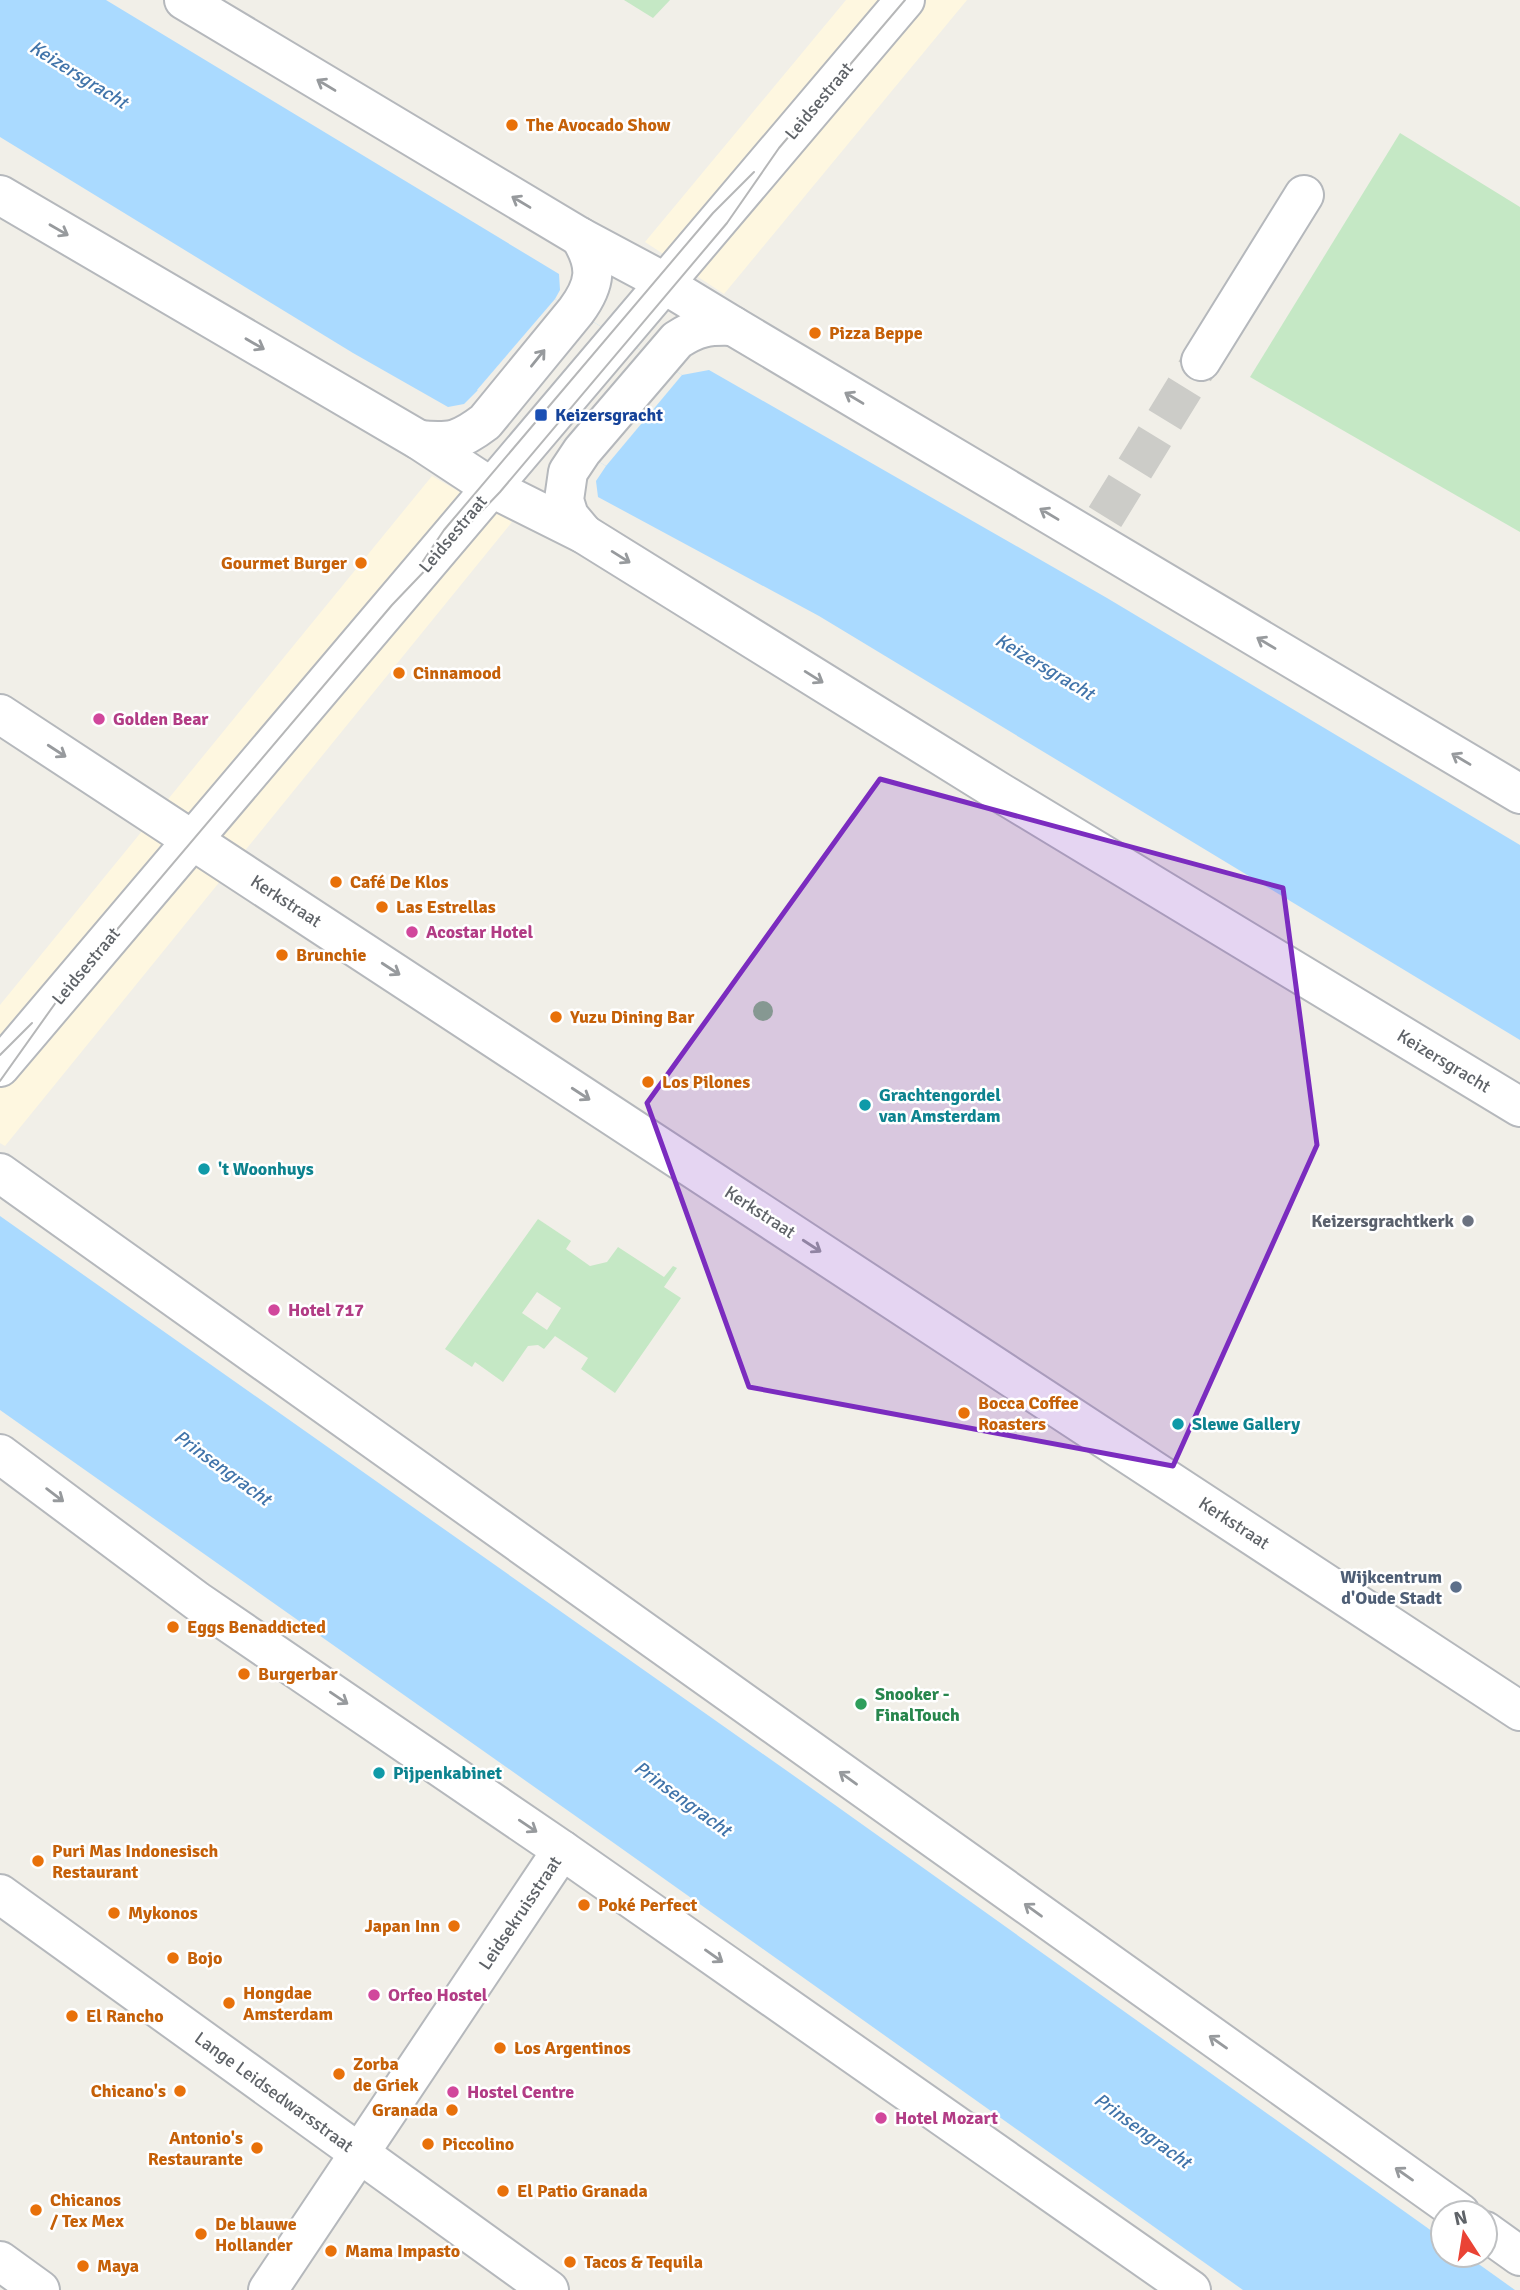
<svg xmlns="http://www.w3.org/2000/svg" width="1520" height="2290" viewBox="0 0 1520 2290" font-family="Signika,sans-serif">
	<rect width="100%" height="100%" fill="#f1efe8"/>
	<g fill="#fef7e0">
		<polygon points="846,0 967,0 724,294 645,242"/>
		<polygon points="432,476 512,522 5,1146 0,1143 0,1005"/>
	</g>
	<g fill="#c5e8c5" fill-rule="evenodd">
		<polygon points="624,0 670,0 653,18"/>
		<polygon points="1400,133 1520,207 1520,532 1250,377"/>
		<path d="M538,1219l33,22 -5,8 24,17 17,-4 11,-15 46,30 9,-11 4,2 -13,19 17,11 -66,95 -34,-24 7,-11 -33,-22 -11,13 -6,-4 -10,1 -25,36 -28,-20 -3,5 -27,-18zM537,1292l24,16 -14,22 -25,-17z"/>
	</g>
	<g fill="#aadaff">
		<polygon points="0,0 106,0 559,274 560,290 555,299 682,375 709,370 1107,598 1520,845 1520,1040 819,616 598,497 596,481 606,466 478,390 464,404 448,407 353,353 0,137"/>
		<polygon points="0,1216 807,1785 1443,2239 1443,2255 1466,2255 1515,2290 1243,2290 611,1841 0,1410"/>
	</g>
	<polygon fill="#f1efe8" points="555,299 682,375 606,466 477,390"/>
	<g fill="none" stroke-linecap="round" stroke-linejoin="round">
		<polyline stroke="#ccccc8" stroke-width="38" stroke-dasharray="38 19" stroke-linecap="butt" points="1105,517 1201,361"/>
		<g stroke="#b5b8bc" stroke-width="42">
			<g id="minor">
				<polyline points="184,0 580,237 666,283 672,289 733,326 1520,794"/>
				<polyline points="0,195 419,440 492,488 584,534 1001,793 1520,1107"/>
				<polyline points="1201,361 1304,195"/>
				<path d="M419,440c32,3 41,1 66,-18l91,-111c20,-27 22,-45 4,-74"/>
				<path d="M584,534l-15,-18 -5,-16 4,-28 14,-21 95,-111c20,-13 31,-15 56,-14"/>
				<polyline points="0,714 1520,1711"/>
				<polyline points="0,1067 905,0"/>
				<polyline points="0,1173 1460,2213"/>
				<polyline points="0,1454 197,1601 562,1850 1191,2290"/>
				<polyline points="0,1894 549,2290"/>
				<polyline points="1485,2231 1520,2256"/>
				<polyline points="0,2261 40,2290"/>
				<polyline points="268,2290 562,1850"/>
			</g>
		</g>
		<use href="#minor" stroke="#fff" stroke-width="38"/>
		<g stroke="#b6b7b8" stroke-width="2">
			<polyline points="419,567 444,530 713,213 754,172"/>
			<polyline points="0,1055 32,1023"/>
			<polyline points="0,1081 59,998 392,605 500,492 727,223 779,148 905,0"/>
		</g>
	</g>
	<circle fill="#89b387" cx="763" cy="1011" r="10"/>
	<defs><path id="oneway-shaft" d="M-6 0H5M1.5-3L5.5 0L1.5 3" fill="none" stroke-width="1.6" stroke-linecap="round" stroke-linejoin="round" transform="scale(1.75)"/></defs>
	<g stroke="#979a9d">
		<use href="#oneway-shaft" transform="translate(326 85) rotate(-149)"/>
		<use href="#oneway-shaft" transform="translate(521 202) rotate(-149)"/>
		<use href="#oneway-shaft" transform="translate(59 230) rotate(30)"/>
		<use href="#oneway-shaft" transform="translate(255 344) rotate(30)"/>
		<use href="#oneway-shaft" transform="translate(538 358) rotate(-51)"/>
		<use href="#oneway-shaft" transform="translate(854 398) rotate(-149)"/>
		<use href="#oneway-shaft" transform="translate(1049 514) rotate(-149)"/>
		<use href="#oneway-shaft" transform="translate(621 557) rotate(32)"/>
		<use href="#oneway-shaft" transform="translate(1266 643) rotate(-149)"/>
		<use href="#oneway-shaft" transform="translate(814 677) rotate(32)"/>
		<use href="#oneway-shaft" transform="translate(57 751) rotate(33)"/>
		<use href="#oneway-shaft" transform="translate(1461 759) rotate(-149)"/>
		<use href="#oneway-shaft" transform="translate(391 969) rotate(33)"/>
		<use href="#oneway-shaft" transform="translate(581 1094) rotate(33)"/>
		<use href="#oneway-shaft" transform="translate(812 1246) rotate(33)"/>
		<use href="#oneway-shaft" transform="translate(55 1495) rotate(37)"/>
		<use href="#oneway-shaft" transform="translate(339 1698) rotate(34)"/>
		<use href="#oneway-shaft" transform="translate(848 1778) rotate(-144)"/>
		<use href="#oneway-shaft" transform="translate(528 1826) rotate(34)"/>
		<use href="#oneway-shaft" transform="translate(1033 1910) rotate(-144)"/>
		<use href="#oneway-shaft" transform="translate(714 1956) rotate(35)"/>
		<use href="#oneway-shaft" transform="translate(1218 2042) rotate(-145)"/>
		<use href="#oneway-shaft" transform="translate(1404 2174) rotate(-145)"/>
	</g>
	<path fill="#7b2cbf" fill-opacity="0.2" stroke="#7b2cbf" stroke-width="5" stroke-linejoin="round" d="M880,779l403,109 34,257 -144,321 -424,-79 -102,-284z"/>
	<g fill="#e8710a" stroke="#fff" stroke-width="2.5">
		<circle cx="512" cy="125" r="7"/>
		<circle cx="815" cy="333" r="7"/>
		<circle cx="361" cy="563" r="7"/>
		<circle cx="399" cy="673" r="7"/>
		<circle cx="336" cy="882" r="7"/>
		<circle cx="382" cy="907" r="7"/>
		<circle cx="282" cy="955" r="7"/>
		<circle cx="556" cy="1017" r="7"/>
		<circle cx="648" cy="1082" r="7"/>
		<circle cx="964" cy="1413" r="7"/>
		<circle cx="173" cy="1627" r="7"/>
		<circle cx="244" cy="1674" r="7"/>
		<circle cx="38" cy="1861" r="7"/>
		<circle cx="584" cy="1905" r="7"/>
		<circle cx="114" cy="1913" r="7"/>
		<circle cx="454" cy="1926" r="7"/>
		<circle cx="173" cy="1958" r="7"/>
		<circle cx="229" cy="2003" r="7"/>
		<circle cx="72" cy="2016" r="7"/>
		<circle cx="500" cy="2048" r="7"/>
		<circle cx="339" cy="2074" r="7"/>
		<circle cx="180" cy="2091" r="7"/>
		<circle cx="452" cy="2110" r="7"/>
		<circle cx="428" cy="2144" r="7"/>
		<circle cx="257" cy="2148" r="7"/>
		<circle cx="503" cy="2191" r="7"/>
		<circle cx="36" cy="2210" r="7"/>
		<circle cx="201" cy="2234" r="7"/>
		<circle cx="331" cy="2251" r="7"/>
		<circle cx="570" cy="2262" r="7"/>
		<circle cx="83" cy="2266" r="7"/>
	</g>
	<rect fill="#1a4fb4" stroke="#fff" stroke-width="2.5" x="534" y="408" width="14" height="14" rx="3.5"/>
	<g fill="#d1479c" stroke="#fff" stroke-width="2.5">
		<circle cx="99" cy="719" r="7"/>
		<circle cx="412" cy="932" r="7"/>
		<circle cx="274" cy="1310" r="7"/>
		<circle cx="374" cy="1995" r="7"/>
		<circle cx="453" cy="2092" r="7"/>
		<circle cx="881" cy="2118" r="7"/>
	</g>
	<g fill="#0f9aa8" stroke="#fff" stroke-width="2.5">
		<circle cx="865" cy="1105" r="7"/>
		<circle cx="204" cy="1169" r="7"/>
		<circle cx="1178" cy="1424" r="7"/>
		<circle cx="379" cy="1773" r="7"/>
	</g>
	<circle fill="#6b7280" stroke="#fff" stroke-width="2.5" cx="1468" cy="1221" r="7"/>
	<circle fill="#5c6f8a" stroke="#fff" stroke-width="2.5" cx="1456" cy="1587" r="7"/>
	<circle fill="#2e9e5b" stroke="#fff" stroke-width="2.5" cx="861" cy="1704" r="7"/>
	<g text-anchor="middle" stroke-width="5" stroke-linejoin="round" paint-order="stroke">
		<g font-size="18" fill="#5f6368" stroke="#fff">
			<text transform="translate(819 101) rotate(-50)" y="6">Leidsestraat</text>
			<text transform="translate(453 534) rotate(-50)" y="6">Leidsestraat</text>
			<text transform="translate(286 901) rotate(33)" y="6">Kerkstraat</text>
			<text transform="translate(86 966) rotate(-50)" y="6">Leidsestraat</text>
			<text transform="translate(1444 1061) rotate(31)" y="6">Keizersgracht</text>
			<text transform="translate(760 1212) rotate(33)" y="6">Kerkstraat</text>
			<text transform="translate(1234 1523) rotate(33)" y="6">Kerkstraat</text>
			<text transform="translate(520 1913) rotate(-56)" y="6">Leidsekruisstraat</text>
			<text transform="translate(274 2092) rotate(36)" y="6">Lange Leidsedwarsstraat</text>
		</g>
		<g font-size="18" font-weight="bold" fill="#c56008" stroke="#fff" text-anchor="start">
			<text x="526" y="131">The Avocado Show</text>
			<text x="829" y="339">Pizza Beppe</text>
			<text x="347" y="569" text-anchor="end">Gourmet Burger</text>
			<text x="413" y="679">Cinnamood</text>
			<text x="350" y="888">Café De Klos</text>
			<text x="396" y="913">Las Estrellas</text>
			<text x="296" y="961">Brunchie</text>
			<text x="570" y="1023">Yuzu Dining Bar</text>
			<text x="662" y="1088">Los Pilones</text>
			<text x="978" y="1409">Bocca Coffee<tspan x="978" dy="21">Roasters</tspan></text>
			<text x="187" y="1633">Eggs Benaddicted</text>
			<text x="258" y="1680">Burgerbar</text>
			<text x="52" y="1857">Puri Mas Indonesisch<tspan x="52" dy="21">Restaurant</tspan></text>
			<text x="598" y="1911">Poké Perfect</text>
			<text x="128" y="1919">Mykonos</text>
			<text x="440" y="1932" text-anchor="end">Japan Inn</text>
			<text x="187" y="1964">Bojo</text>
			<text x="243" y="1999">Hongdae<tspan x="243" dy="21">Amsterdam</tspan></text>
			<text x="86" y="2022">El Rancho</text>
			<text x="514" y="2054">Los Argentinos</text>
			<text x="353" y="2070">Zorba<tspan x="353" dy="21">de Griek</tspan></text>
			<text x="166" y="2097" text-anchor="end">Chicano's</text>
			<text x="438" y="2116" text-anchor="end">Granada</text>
			<text x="243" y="2144" text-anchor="end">Antonio's<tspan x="243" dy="21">Restaurante</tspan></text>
			<text x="442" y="2150">Piccolino</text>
			<text x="517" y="2197">El Patio Granada</text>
			<text x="50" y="2206">Chicanos<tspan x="50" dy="21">/ Tex Mex</tspan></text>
			<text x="215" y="2230">De blauwe<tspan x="215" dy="21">Hollander</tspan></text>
			<text x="345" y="2257">Mama Impasto</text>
			<text x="584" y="2268">Tacos &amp; Tequila</text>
			<text x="97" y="2272">Maya</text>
		</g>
		<g font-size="18" font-weight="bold" fill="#164399" stroke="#fff" text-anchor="start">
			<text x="555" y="421">Keizersgracht</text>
		</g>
		<g font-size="18" font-weight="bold" fill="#b23c85" stroke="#fff" text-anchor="start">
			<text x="113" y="725">Golden Bear</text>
			<text x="426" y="938">Acostar Hotel</text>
			<text x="288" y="1316">Hotel 717</text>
			<text x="388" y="2001">Orfeo Hostel</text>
			<text x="467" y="2098">Hostel Centre</text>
			<text x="895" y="2124">Hotel Mozart</text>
		</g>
		<g font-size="18" font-weight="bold" fill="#0d838f" stroke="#fff" text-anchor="start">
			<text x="879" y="1101">Grachtengordel<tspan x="879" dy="21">van Amsterdam</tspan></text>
			<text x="218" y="1175">'t Woonhuys</text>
			<text x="1192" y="1430">Slewe Gallery</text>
			<text x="393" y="1779">Pijpenkabinet</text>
		</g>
		<g font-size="18" font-weight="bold" fill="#5b616d" stroke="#fff" text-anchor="end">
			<text x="1454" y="1227">Keizersgrachtkerk</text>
		</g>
		<g font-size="18" font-weight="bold" fill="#4e5e75" stroke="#fff" text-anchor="end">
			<text x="1442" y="1583">Wijkcentrum<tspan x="1442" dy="21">d'Oude Stadt</tspan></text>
		</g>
		<g font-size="18" font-weight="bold" fill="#27864d" stroke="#fff" text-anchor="start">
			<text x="875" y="1700">Snooker -<tspan x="875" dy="21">FinalTouch</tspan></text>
		</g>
		<g font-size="19" font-style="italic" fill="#4174aa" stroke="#fff">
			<text transform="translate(79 74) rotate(32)" y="7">Keizersgracht</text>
			<text transform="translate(1045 666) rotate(31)" y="7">Keizersgracht</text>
			<text transform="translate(223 1467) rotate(36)" y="7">Prinsengracht</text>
			<text transform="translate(683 1798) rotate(36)" y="7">Prinsengracht</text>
			<text transform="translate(1143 2130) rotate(36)" y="7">Prinsengracht</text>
		</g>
	</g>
	<g transform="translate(1464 2234) rotate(348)"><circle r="33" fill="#ffffff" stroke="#bfc1c3" stroke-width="2"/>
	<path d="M0-5L12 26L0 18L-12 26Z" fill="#ea4335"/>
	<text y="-10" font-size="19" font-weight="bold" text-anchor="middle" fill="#5f6368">N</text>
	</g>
</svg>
